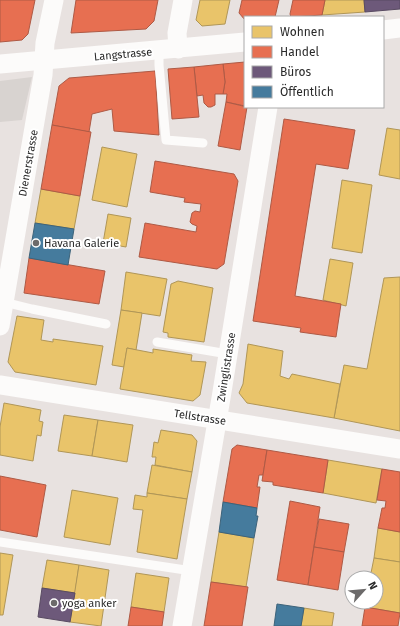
<svg xmlns="http://www.w3.org/2000/svg" width="400" height="626" viewBox="0 0 400 626" font-family="'Fira Sans',sans-serif">
	<rect width="100%" height="100%" fill="#e8e2e0"/>
	<polygon fill="#d8d3d0" points="32,77 22,120 0,122 0,81"/>
	<g fill="#e9c46a" stroke="#b09657">
		<polygon points="200,0 230,0 225,24 202,26 196,20"/>
		<polygon points="325,0 364,0 365,12 322,15"/>
		<polygon points="387,128 400,130 400,179 379,175"/>
		<polygon points="102,147 137,154 127,207 92,200"/>
		<polygon points="342,180 372,185 362,253 332,248"/>
		<polygon points="41,189 80,196 74,229 35,223"/>
		<polygon points="108,214 131,218 126,247 103,243"/>
		<polygon points="330,259 353,263 346,306 323,300"/>
		<polygon points="126,272 167,279 160,316 121,310"/>
		<polygon points="400,277 400,431 334,418 344,365 367,369 384,278"/>
		<polygon points="178,281 213,288 204,342 168,337 168,333 163,332 171,284"/>
		<polygon points="121,310 142,313 136,350 127,348 124,367 112,365"/>
		<polygon points="17,316 44,320 41,340 53,342 53,339 103,346 96,385 15,372 8,362"/>
		<polygon points="248,344 283,351 280,376 289,379 292,374 340,384 334,418 247,403 239,393 243,384"/>
		<polygon points="127,348 153,353 153,349 192,355 191,361 206,362 200,395 193,401 120,389"/>
		<polygon points="4,403 41,410 39,421 43,422 42,428 41,436 37,435 33,461 0,455 0,427"/>
		<polygon points="64,415 98,420 92,456 58,451"/>
		<polygon points="98,420 133,425 127,462 92,456"/>
		<polygon points="161,430 192,435 197,441 192,472 155,465 156,457 152,457 154,442 158,443"/>
		<polygon points="328,460 382,469 376,503 323,493"/>
		<polygon points="152,465 192,472 187,499 147,493"/>
		<polygon points="72,490 118,498 110,545 64,537"/>
		<polygon points="147,493 187,499 177,559 137,552 143,510 133,509 135,495 147,497"/>
		<polygon points="378,528 400,532 400,562 374,558"/>
		<polygon points="219,532 254,538 246,587 211,582"/>
		<polygon points="0,553 13,555 3,615 0,615"/>
		<polygon points="374,558 400,562 400,613 365,607 366,602 376,602 376,578 370,578"/>
		<polygon points="47,560 79,565 75,593 42,588"/>
		<polygon points="79,565 109,570 101,626 70,622"/>
		<polygon points="136,573 169,578 164,612 131,607"/>
		<polygon points="304,608 334,613 332,626 301,626"/>
	</g>
	<g fill="#e76f51" stroke="#ae5a45">
		<polygon points="0,0 35,0 28,34 22,40 0,42"/>
		<polygon points="76,0 158,0 154,21 146,29 71,33"/>
		<polygon points="242,0 279,0 275,17 245,17 245,20 239,13"/>
		<polygon points="293,0 325,0 322,15 291,17 290,14"/>
		<polygon points="245,62 245,106 226,102 227,94 223,94 225,82 223,64"/>
		<polygon points="223,64 225,82 223,94 215,94 215,105 211,107 208,107 204,103 203,95 197,96 194,67"/>
		<polygon points="194,67 199,117 172,119 168,69"/>
		<polygon points="155,71 159,135 114,131 112,109 92,114 89,132 52,125 59,86 69,78"/>
		<polygon points="226,102 247,107 240,150 218,146"/>
		<polygon points="284,119 355,130 348,169 316,164 295,296 341,304 336,337 300,332 301,328 253,321"/>
		<polygon points="52,125 91,132 80,196 41,189"/>
		<polygon points="155,161 234,174 238,181 224,264 217,269 139,257 145,223 196,232 197,226 192,224 190,222 192,213 195,211 200,212 201,204 184,202 185,198 150,192"/>
		<polygon points="29,258 105,271 99,304 24,293"/>
		<polygon points="237,445 267,450 263,475 259,475 257,487 260,487 257,508 223,502 232,449"/>
		<polygon points="267,450 328,460 323,493 273,485 273,482 262,481"/>
		<polygon points="382,469 400,472 400,532 378,528 382,508 385,508 386,501 377,500"/>
		<polygon points="0,476 46,485 37,537 0,530"/>
		<polygon points="290,501 320,507 308,585 277,580"/>
		<polygon points="319,519 349,524 344,552 314,547"/>
		<polygon points="314,547 344,552 338,590 308,585"/>
		<polygon points="211,582 248,587 242,626 204,626"/>
		<polygon points="131,607 164,612 162,626 128,626"/>
		<polygon points="365,607 400,613 398,626 362,626"/>
	</g>
	<g fill="#6d597a" stroke="#594b62">
		<polygon points="364,0 400,0 400,9 365,12"/>
		<polygon points="42,588 75,593 70,622 38,617"/>
	</g>
	<g fill="#457b9d" stroke="#3d637a">
		<polygon points="35,223 74,229 68,265 29,258"/>
		<polygon points="223,502 257,508 256,516 258,516 254,538 219,532"/>
		<polygon points="277,604 304,608 301,626 274,626"/>
	</g>
	<g fill="none" stroke-linecap="round" stroke-linejoin="round">
		<g stroke="#fcfbfa" stroke-width="9">
			<polyline points="159,50 159,65 166,140 203,143"/>
			<polyline points="4,302 32,309 106,324"/>
			<polyline points="157,342 228,354"/>
			<polyline points="0,542 192,571"/>
		</g>
		<g stroke="#fcfbfa" stroke-width="19">
			<polyline points="383,30 400,28"/>
			<polyline points="178,49 177,33 183,0"/>
			<polyline points="0,64 245,42"/>
			<polyline points="0,326 43,75 45,43 54,0"/>
			<polyline points="0,385 400,449"/>
			<polyline points="182,626 221,398 268,107"/>
		</g>
	</g>
	<g fill="#6c6a6a" stroke="#fff" stroke-width="1.5">
		<circle cx="36" cy="243" r="4"/>
		<circle cx="54" cy="603" r="4"/>
	</g>
	<g text-anchor="middle" stroke-width="4" stroke-linejoin="round" paint-order="stroke">
		<g font-size="11" fill="#2a2a2a" stroke="#fff">
			<text transform="translate(123 54) rotate(-5)" y="4">Langstrasse</text>
			<text transform="translate(28 163) rotate(-80)" y="4">Dienerstrasse</text>
			<text transform="translate(226 367) rotate(-81)" y="4">Zwinglistrasse</text>
			<text transform="translate(200 417) rotate(9)" y="4">Tellstrasse</text>
		</g>
		<g font-size="11" fill="#2a2a2a" stroke="#fff" text-anchor="start">
			<text x="44" y="247">Havana Galerie</text>
			<text x="62" y="607">yoga anker</text>
		</g>
	</g>
	<rect x="244" y="16" width="140" height="92" fill="#ffffff" stroke="#aaaaaa"/>
	<rect x="252" y="26" width="20" height="12" fill="#e9c46a" stroke="#aaaaaa"/>
	<text x="280" y="36" font-size="12" fill="#2a2a2a">Wohnen</text>
	<rect x="252" y="46" width="20" height="12" fill="#e76f51" stroke="#aaaaaa"/>
	<text x="280" y="56" font-size="12" fill="#2a2a2a">Handel</text>
	<rect x="252" y="66" width="20" height="12" fill="#6d597a" stroke="#aaaaaa"/>
	<text x="280" y="76" font-size="12" fill="#2a2a2a">Büros</text>
	<rect x="252" y="86" width="20" height="12" fill="#457b9d" stroke="#aaaaaa"/>
	<text x="280" y="96" font-size="12" fill="#2a2a2a">Öffentlich</text>
	<g transform="translate(364 590) rotate(63)"><circle r="19" fill="#ffffff" stroke="#aaaaaa"/>
	<path d="M0-3L7 15L0 10L-7 15Z" fill="#6c6a6a"/>
	<text y="-6" font-size="11" font-weight="bold" text-anchor="middle" fill="#2a2a2a">N</text>
	</g>
</svg>
